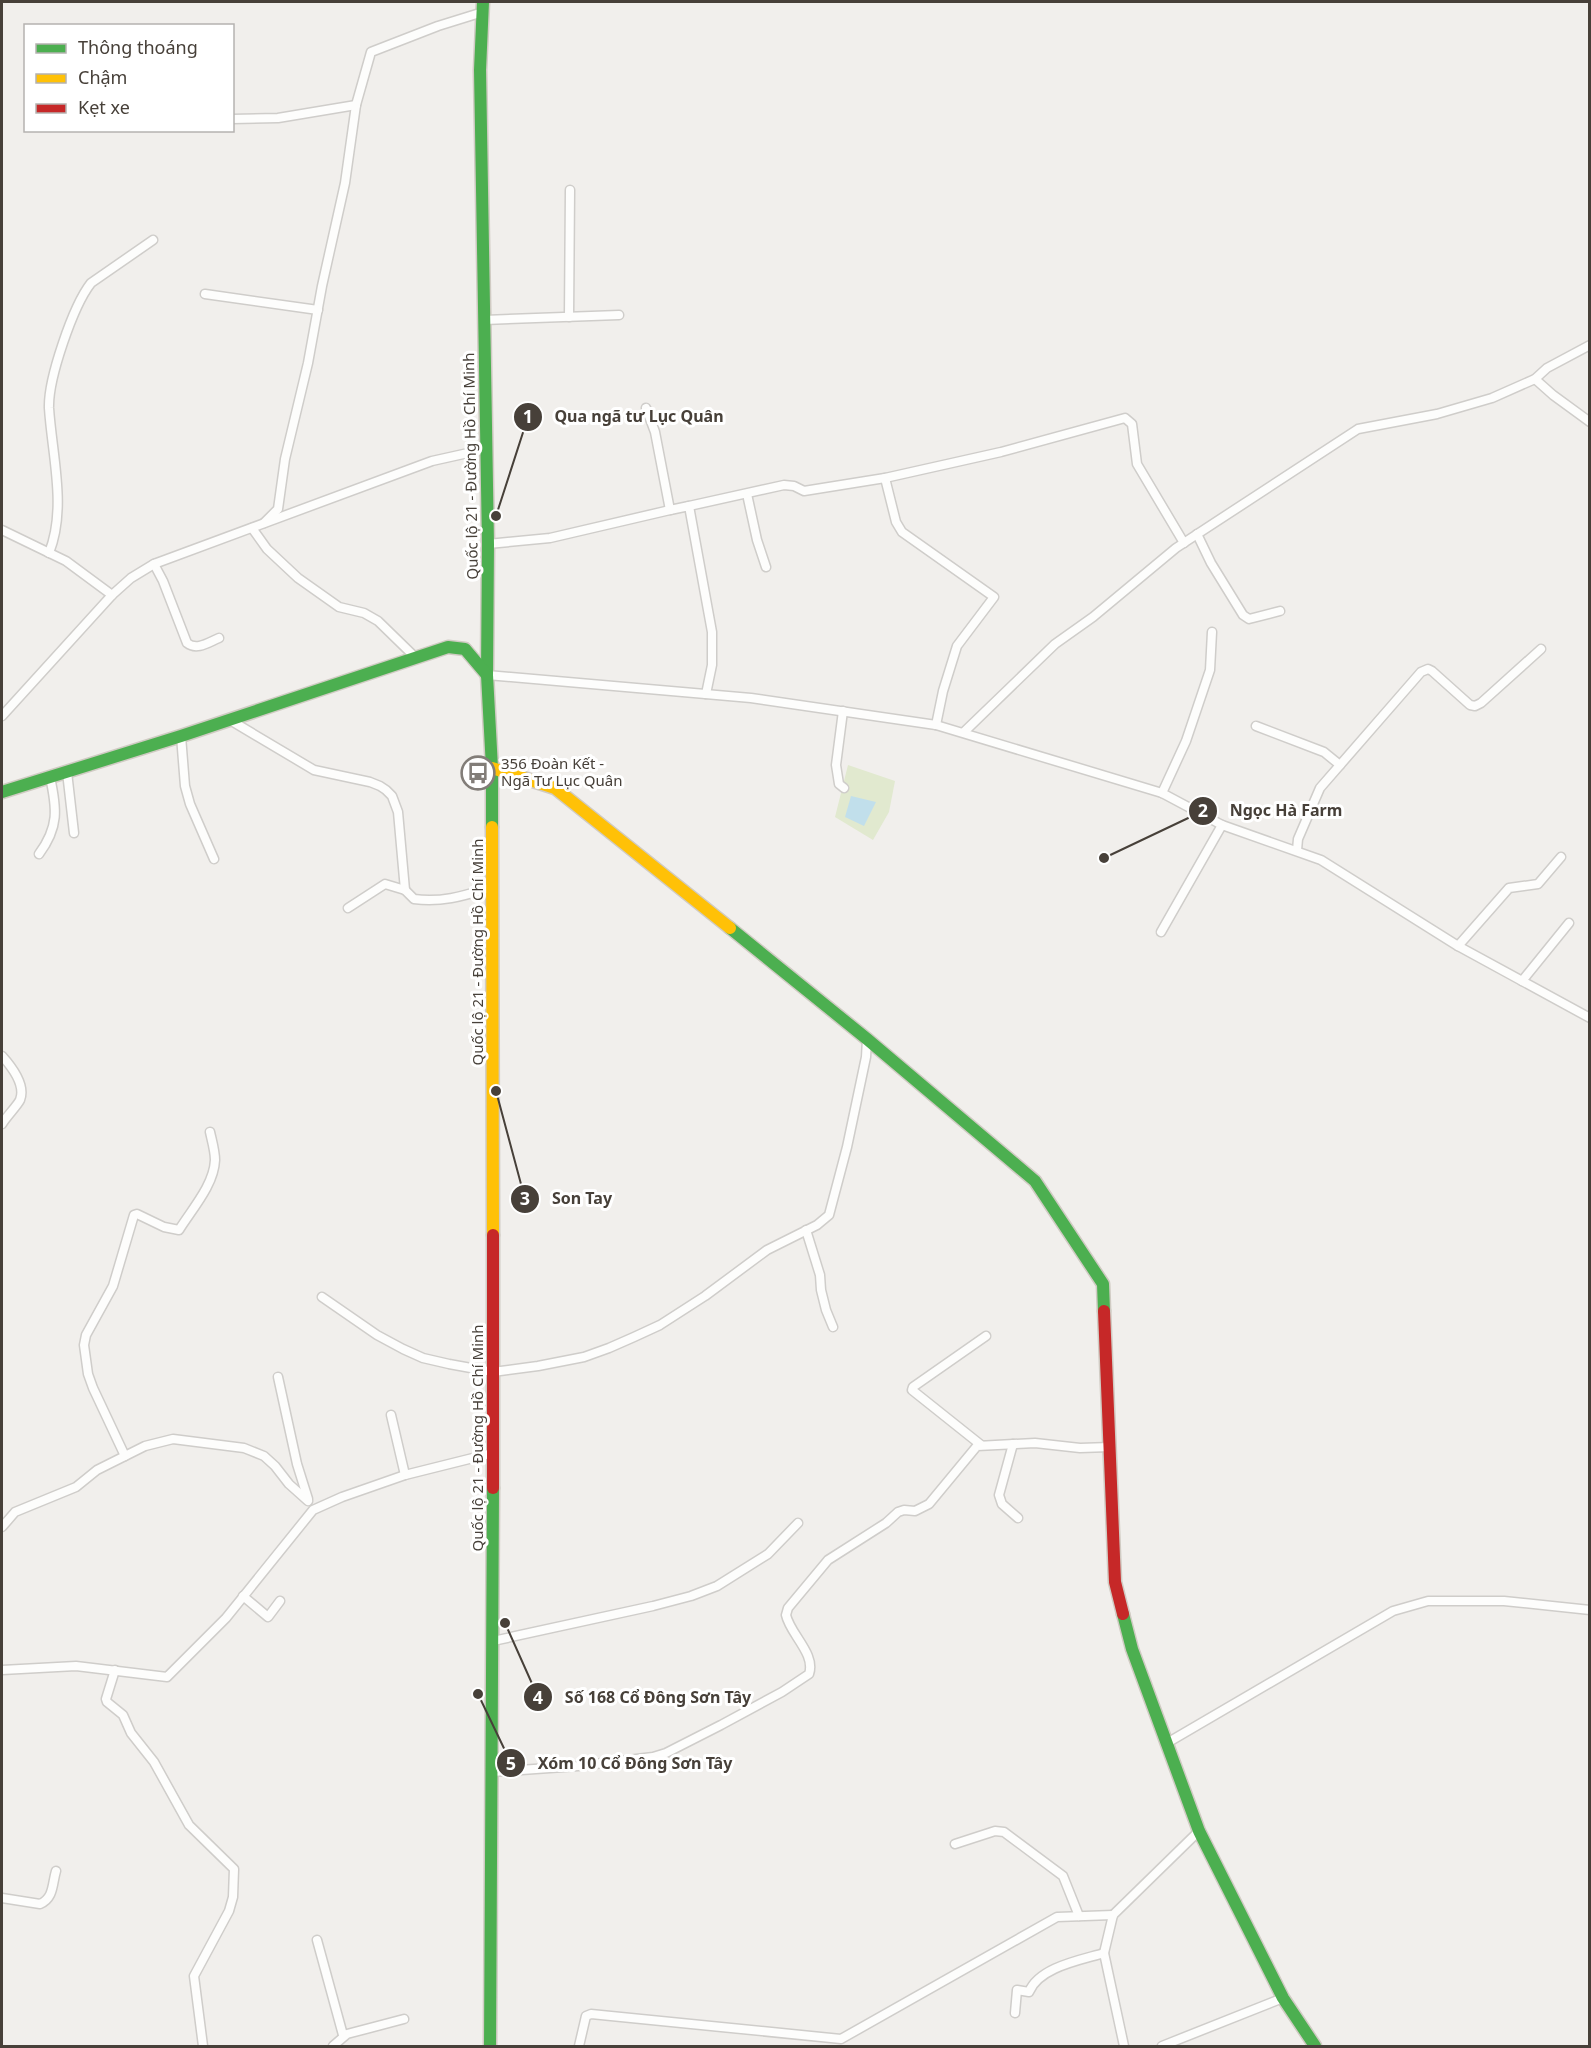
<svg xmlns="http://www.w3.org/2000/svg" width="1591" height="2048" viewBox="0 0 1591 2048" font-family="'Noto Sans',sans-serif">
	<rect width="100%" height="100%" fill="#f1efec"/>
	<polygon fill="#e1e9cf" points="848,765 895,781 889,812 873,840 835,817"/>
	<polygon fill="#c1dfeb" points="851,796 876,802 864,826 845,817"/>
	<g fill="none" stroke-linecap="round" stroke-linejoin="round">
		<g stroke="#cfcdca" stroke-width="11">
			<g id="street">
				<polyline points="232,119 278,118 356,105"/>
				<polyline points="205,294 318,310"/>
				<polyline points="569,317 570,190"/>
				<polyline points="484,320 619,315"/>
				<polyline points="1535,379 1553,395 1590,422"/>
				<polyline points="646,408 655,432 670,510 689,506 712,632 712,665 706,694"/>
				<polyline points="885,478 896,522 902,532 994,597 957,646 943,691 936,725"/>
				<polyline points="747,494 757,540 766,567"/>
				<polyline points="689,506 784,485 794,486 804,491 885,478 1001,452 1125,418 1132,424 1137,464 1184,543"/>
				<polyline points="264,523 278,509 285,459 308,363 322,286 345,183 356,105 371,52 438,26 483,12"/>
				<polyline points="252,528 267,549 298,578 339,607 364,613 378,621 416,658"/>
				<polyline points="2,530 66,561 112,595"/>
				<polyline points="1197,534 1211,563 1243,615 1249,619 1280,611"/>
				<polyline points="488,544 550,538 670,510"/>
				<path d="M49,553c18,-45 3,-98 0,-145 -1,-29 24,-102 42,-125l62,-43"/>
				<path d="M154,564l9,17 24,62c10,8 22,-1 32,-5"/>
				<polyline points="487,675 751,698 936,725 1162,793 1222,825 1321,860 1458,946 1590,1018"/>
				<polyline points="843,711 836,765 839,784 844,788"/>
				<polyline points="2,716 112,595 131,578 154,564 432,461 486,449"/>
				<polyline points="230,720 314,770 370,782 380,786 386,790 392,796 398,812 405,890"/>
				<polyline points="1256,726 1324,752 1340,765"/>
				<polyline points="964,732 1055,644 1093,617 1176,548 1358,429 1437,414 1492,398 1535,379 1547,368 1590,345"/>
				<polyline points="181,736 185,786 190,804 214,859"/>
				<polyline points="67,772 74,833"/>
				<polyline points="1162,793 1186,741 1210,670 1212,632"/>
				<polyline points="1297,850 1298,839 1320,788 1421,672 1428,669 1432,671 1470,705 1475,706 1481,703 1541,649"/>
				<path d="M39,854c20,-27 18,-45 11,-77"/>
				<path d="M348,908l37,-24 20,6 9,9c29,4 52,-4 79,-12"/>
				<polyline points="1161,932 1222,825"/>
				<polyline points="1458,946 1509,888 1538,884 1561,857"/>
				<polyline points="1522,981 1569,923"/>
				<path d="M2,1056c9,10 24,29 18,44 -3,6 -14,17 -18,24"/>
				<polyline points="806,1230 820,1275 821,1290 826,1310 833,1327"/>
				<polyline points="322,1297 377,1335 403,1349 423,1358 449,1364 493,1372 538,1366 584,1357 609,1348 634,1337 660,1325 705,1296 767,1250 817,1225 829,1215 847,1147 866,1057 867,1039"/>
				<polyline points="278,1377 297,1464 308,1499"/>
				<polyline points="391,1415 405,1475"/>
				<polyline points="1013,1444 999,1495 1002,1504 1018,1518"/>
				<polyline points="981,1445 912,1390 913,1387 986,1336"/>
				<path d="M125,1456l-32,-68 -5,-14 -4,-29 2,-10 27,-49 21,-71 3,-1 27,13 15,3c13,-21 35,-45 36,-70 0,-9 -3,-19 -5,-28"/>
				<polyline points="2,1527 15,1512 76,1487 97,1470 145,1446 173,1439 244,1448 264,1456 275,1466 289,1484 308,1501"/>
				<polyline points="243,1596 268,1617 280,1601"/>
				<polyline points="493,1641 653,1606 691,1596 717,1586 768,1554 798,1523"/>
				<polyline points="2,1670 76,1666 167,1677 226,1618 313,1510 342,1497 405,1475 493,1453"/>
				<polyline points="115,1670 106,1699 107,1702 123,1715 131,1733 154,1762 189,1825 234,1869 233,1897 229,1911 194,1976 203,2046"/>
				<polyline points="1167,1743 1393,1611 1428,1601 1504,1601 1590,1610"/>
				<path d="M492,1772l86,-6 75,-9 13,-4 55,-28 61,-33 27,-18c7,-20 -19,-40 -23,-59l2,-7 40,-48 58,-37 12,-11 6,-2 11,1 14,-7 48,-58 58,-3 45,5 30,-1"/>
				<polyline points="955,1844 995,1831 1004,1832 1063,1876 1079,1916"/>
				<path d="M2,1898l38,6c14,-6 12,-20 16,-33"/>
				<polyline points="317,1940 343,2035"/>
				<path d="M1015,2013l2,-23 12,2c10,-25 52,-32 75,-39"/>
				<polyline points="333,2046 347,2034 404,2019"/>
				<polyline points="579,2046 586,2016 591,2014 841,2039 1057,1917 1113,1915"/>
				<polyline points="1124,2046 1104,1953 1113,1915 1199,1831"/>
				<polyline points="1162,2046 1283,1998"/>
			</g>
		</g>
		<g stroke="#d0cbc3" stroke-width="15">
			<g id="fast">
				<polyline points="483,2 480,70 488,544 487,675 492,768 492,827"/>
				<polyline points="2,792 181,736 448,647 465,649 487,675"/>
				<polyline points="730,928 867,1039 1035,1181 1103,1284 1104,1311"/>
				<polyline points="1123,1614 1132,1649 1199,1831 1283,1998 1315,2046"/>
				<polyline points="490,2046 493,1488"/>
			</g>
		</g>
		<g stroke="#d0cbc3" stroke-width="15">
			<g id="slow">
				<polyline points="492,768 555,788 730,928"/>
				<polyline points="492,827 493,1235"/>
			</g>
		</g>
		<g stroke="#d0cbc3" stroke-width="15">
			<g id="jam">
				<polyline points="493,1235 493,1488"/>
				<polyline points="1104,1311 1115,1582 1123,1614"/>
			</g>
		</g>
		<use href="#street" stroke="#fdfdfc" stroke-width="8"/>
		<use href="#fast" stroke="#4caf50" stroke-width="12"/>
		<use href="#slow" stroke="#ffc107" stroke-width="12"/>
		<use href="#jam" stroke="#c62828" stroke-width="12"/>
	</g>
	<defs>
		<g id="bus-ring" transform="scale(1.725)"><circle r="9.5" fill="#fff" stroke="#827d78" stroke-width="1.5"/><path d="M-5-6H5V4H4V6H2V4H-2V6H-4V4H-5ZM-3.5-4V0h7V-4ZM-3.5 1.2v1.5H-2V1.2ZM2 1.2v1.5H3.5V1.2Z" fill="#827d78"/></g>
	</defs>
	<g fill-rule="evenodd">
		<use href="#bus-ring" x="478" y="773"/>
	</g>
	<g text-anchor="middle" stroke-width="6" stroke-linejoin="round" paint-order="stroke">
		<g font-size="15" fill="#474039" stroke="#fff">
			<text transform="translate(471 466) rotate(-91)" y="5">Quốc lộ 21 - Đường Hồ Chí Minh</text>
			<text transform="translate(478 952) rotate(-90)" y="5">Quốc lộ 21 - Đường Hồ Chí Minh</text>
			<text transform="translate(478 1438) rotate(-90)" y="5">Quốc lộ 21 - Đường Hồ Chí Minh</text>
		</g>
		<g font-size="15" fill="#474039" stroke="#fff" text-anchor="start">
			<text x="501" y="769">356 Đoàn Kết -<tspan x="501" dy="17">Ngã Tư Lục Quân</tspan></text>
		</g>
	</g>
	<path fill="none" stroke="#474039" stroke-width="2" d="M496 516L528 417M1104 858L1203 811M496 1091L525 1199M505 1623L538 1697M478 1694L511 1763"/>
	<g fill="#474039" stroke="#fff" stroke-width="2">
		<circle cx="496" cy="516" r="6"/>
		<circle cx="1104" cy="858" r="6"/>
		<circle cx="496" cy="1091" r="6"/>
		<circle cx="505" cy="1623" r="6"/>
		<circle cx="478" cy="1694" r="6"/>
		<circle cx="528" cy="417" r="15"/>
		<circle cx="1203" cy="811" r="15"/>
		<circle cx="525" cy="1199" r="15"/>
		<circle cx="538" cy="1697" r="15"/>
		<circle cx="511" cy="1763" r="15"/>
	</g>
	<g font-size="18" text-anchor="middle" font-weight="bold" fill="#fff">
		<text x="528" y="423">1</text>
		<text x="1203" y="817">2</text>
		<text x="525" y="1205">3</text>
		<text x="538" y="1704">4</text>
		<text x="511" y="1770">5</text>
	</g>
	<g font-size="16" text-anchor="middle" font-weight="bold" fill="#474039" stroke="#fff" stroke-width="6" stroke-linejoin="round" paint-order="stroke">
		<text x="639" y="422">Qua ngã tư Lục Quân</text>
		<text x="1286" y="816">Ngọc Hà Farm</text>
		<text x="582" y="1204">Son Tay</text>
		<text x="658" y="1703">Số 168 Cổ Đông Sơn Tây</text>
		<text x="635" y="1769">Xóm 10 Cổ Đông Sơn Tây</text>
	</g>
	<rect width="1591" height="2048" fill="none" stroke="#474039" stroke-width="6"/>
	<rect x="24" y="24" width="210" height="108" fill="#ffffff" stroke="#b5b3b0" stroke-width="1.5"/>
	<rect x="36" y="44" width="30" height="9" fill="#4caf50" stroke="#b5b3b0" stroke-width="1.5"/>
	<text x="78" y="54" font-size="18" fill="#474039">Thông thoáng</text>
	<rect x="36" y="74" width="30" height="9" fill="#ffc107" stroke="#b5b3b0" stroke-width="1.5"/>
	<text x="78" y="84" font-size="18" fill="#474039">Chậm</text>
	<rect x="36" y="104" width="30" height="9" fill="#c62828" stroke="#b5b3b0" stroke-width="1.5"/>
	<text x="78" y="114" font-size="18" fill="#474039">Kẹt xe</text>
</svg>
